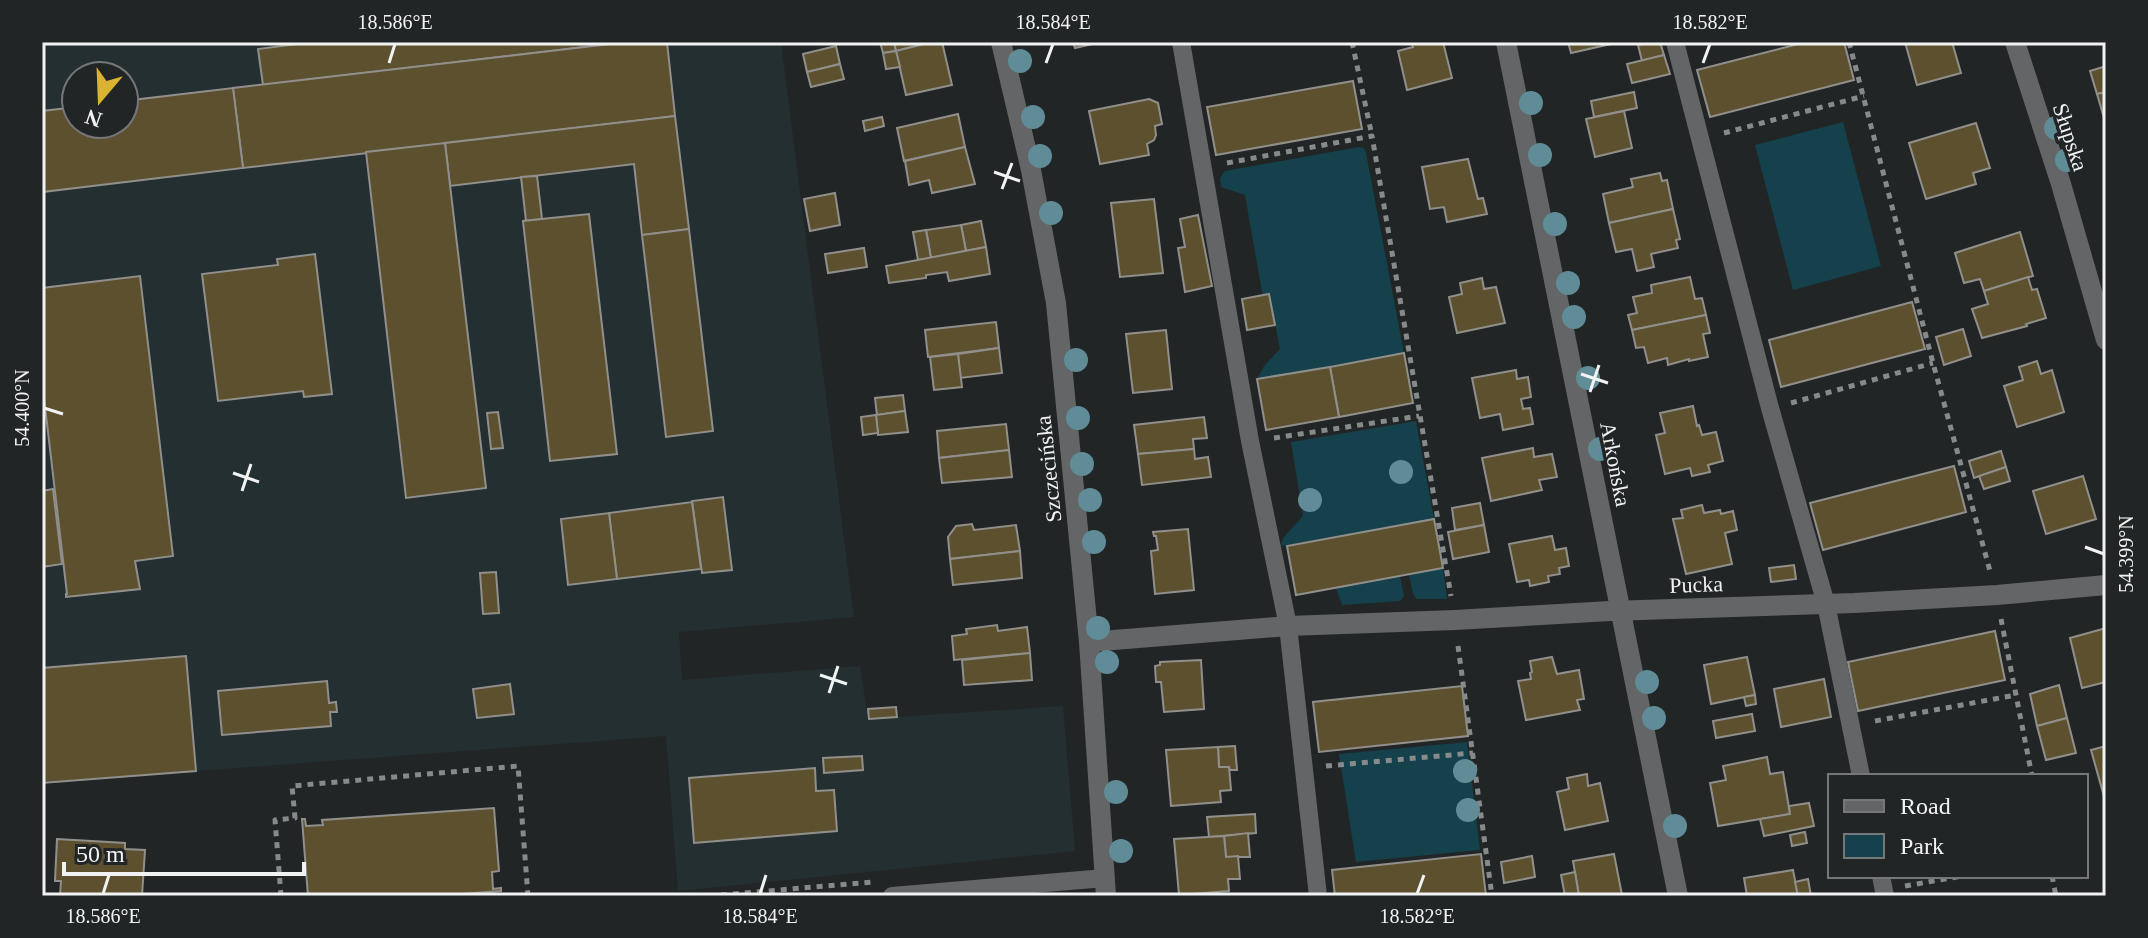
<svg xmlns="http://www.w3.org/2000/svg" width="2148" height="938" viewBox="0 0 2148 938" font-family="'Times New Roman',serif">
	<rect width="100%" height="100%" fill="#222526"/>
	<path fill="#242f31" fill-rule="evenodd" d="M42,42h739l73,575 -175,15 3,48 178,-14 8,53 195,-13 12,145 -397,40 -12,-155 -470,35 -11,-115 -143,12zM76,76h48v48h-48z"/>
	<g fill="#14414b">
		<polygon points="1843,122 1881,266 1793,290 1755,145"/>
		<polygon points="1359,147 1364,148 1366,153 1404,353 1257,379 1264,366 1280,349 1269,294 1263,295 1262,292 1245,195 1221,187 1220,178 1225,171"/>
		<polygon points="1416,421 1434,519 1281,546 1283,538 1303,516 1291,442"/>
		<polygon points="1443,568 1447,599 1417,599 1413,594 1409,575"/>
		<polygon points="1400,576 1404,596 1400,601 1342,605 1336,588"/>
		<polygon points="1467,742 1480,850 1356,862 1339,754"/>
	</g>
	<g fill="#5c502f" stroke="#908f8b" stroke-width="2">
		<polygon points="313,42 627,42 263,85 258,49"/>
		<polygon points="627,42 667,42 675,116 243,168 233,88"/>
		<polygon points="880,42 894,42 896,51 883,53"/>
		<polygon points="894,42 932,42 896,51"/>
		<polygon points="932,42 942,42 952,85 906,95 896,51"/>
		<polygon points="1073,42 1101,42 1075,48"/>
		<polygon points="1411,42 1426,42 1426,44 1443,42 1452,78 1407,90 1398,51 1413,47"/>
		<polygon points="1568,42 1620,42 1571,53"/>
		<polygon points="1654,42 1660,42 1664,55 1642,61 1638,45"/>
		<polygon points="1806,42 1844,42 1854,80 1710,117 1697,70"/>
		<polygon points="1905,42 1952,42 1961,73 1917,85"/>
		<polygon points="836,46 840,64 807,72 803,54"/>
		<polygon points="896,51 900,67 886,69 883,53"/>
		<polygon points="1664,55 1670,74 1632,83 1627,64"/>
		<polygon points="840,64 844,79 811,87 807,72"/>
		<polygon points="2106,66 2106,92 2097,94 2090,71"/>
		<polygon points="1353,81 1362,129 1216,155 1207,107"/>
		<polygon points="233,88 243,168 42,192 42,111 76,107 76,124 124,124 124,101"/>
		<polygon points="1634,92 1637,108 1594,117 1591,101"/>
		<polygon points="2106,92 2106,118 2104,118 2097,94"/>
		<polygon points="1149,99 1158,103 1162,124 1155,126 1156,135 1154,140 1147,144 1149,155 1100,164 1089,111"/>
		<polygon points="1624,111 1632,148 1595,157 1586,119"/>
		<polygon points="958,114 965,147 904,161 897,128"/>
		<polygon points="675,116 689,229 642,235 634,164 450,186 445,143"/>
		<polygon points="882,117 884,126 865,131 863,121"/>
		<polygon points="1976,123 1990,168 1973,173 1976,184 1926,199 1909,143"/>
		<polygon points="445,143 486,488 406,498 366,152"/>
		<polygon points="965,147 975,184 932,193 929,180 909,185 905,161"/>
		<polygon points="1468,159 1478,199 1483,198 1487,214 1447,222 1444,207 1430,209 1422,167"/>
		<polygon points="1660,173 1662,181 1667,180 1673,209 1609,223 1603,194 1633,187 1631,179"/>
		<polygon points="537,176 542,219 526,221 521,177"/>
		<polygon points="835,193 840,225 810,231 804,199"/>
		<polygon points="1154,199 1163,273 1120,277 1111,203"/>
		<polygon points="1673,209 1680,239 1676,240 1678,248 1651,254 1654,267 1637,271 1632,249 1616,252 1609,223"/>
		<polygon points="589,214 617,454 550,461 523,221"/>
		<polygon points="1198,215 1212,286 1185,292 1178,248 1185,247 1180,219"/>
		<polygon points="981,221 986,247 966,251 961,225"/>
		<polygon points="961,225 966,251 931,258 926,230"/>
		<polygon points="689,229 713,431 666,437 642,235"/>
		<polygon points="926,230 931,258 918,260 913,232"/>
		<polygon points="2020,232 2033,276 1984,291 1980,279 1964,283 1955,253"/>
		<polygon points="986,247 990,274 949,281 947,272 926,275 926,278 889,283 886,266"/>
		<polygon points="864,248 867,267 828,273 825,254"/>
		<polygon points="315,254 332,394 304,397 303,391 218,401 202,274 278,265 277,259"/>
		<polygon points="140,276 173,556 135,561 140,589 66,597 66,594 67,594 42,381 42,288"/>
		<polygon points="1690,277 1695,299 1702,298 1706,315 1632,330 1628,315 1637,313 1633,297 1652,293 1651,285"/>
		<polygon points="2028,277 2032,290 2037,289 2046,318 2026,324 2027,326 1982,338 1972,309 1988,304 1984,291"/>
		<polygon points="1482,278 1484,289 1496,287 1505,323 1457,333 1449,297 1462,294 1460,283"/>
		<polygon points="1269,294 1275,325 1247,330 1242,299"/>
		<polygon points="1912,302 1925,349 1781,387 1769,340"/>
		<polygon points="1706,315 1710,333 1703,334 1708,357 1689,361 1689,359 1668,365 1667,358 1648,363 1644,347 1636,348 1632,330"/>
		<polygon points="996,322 999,348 928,357 925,330"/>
		<polygon points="1963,329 1971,356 1944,365 1936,337"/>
		<polygon points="1166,330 1172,389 1133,393 1126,334"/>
		<polygon points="999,348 1002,373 960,378 958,354"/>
		<polygon points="1404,353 1413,403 1339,417 1330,367"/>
		<polygon points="958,354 962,387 934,390 930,357"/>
		<polygon points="2037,361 2041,374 2052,370 2064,412 2017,427 2004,386 2023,380 2019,367"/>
		<polygon points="1330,367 1339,417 1266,430 1257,379"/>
		<polygon points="1516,370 1517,379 1528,377 1531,397 1521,399 1523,409 1530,408 1533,424 1503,430 1500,414 1480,418 1472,378"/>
		<polygon points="903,395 905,411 877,415 875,398"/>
		<polygon points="1693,406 1697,426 1699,425 1702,435 1716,432 1723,461 1708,465 1710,472 1692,476 1690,468 1665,474 1656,435 1665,433 1660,413"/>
		<polygon points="905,411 908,432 878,435 876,415"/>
		<polygon points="498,412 503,448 491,449 487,413"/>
		<polygon points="876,415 878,433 863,435 861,417"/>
		<polygon points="1204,417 1207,438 1193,439 1194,449 1138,454 1134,425"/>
		<polygon points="1006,424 1009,450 939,458 937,431"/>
		<polygon points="1533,448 1534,457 1552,454 1557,477 1539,480 1542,490 1491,501 1482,458"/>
		<polygon points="1194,449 1195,459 1208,457 1211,477 1142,485 1138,454"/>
		<polygon points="1009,450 1012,477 942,483 939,458"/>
		<polygon points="2001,451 2006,467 1974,478 1969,461"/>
		<polygon points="1954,466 1966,512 1823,550 1810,503"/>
		<polygon points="2006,467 2010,481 1984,489 1979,476"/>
		<polygon points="2083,476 2096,519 2046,534 2033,491"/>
		<polygon points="53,489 62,564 42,567 42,491"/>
		<polygon points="723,497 732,570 702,573 692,501"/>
		<polygon points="692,502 701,569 617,579 609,513"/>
		<polygon points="1480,503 1484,525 1455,530 1452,508"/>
		<polygon points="1702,505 1704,513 1720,510 1721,514 1733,511 1737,530 1725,533 1732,564 1686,574 1673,519 1683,518 1681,510"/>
		<polygon points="609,513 617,579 568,585 561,519"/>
		<polygon points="1434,519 1443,568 1296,595 1287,546"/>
		<polygon points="972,524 974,530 1016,525 1020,551 950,559 948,537 956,526"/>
		<polygon points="1484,525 1489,552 1453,559 1448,532"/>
		<polygon points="1188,529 1194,590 1155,594 1151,551 1158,550 1156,536 1154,536 1153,532"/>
		<polygon points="1552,536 1555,550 1566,548 1569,566 1559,568 1560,574 1548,576 1549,582 1530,586 1529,580 1517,582 1509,544"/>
		<polygon points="1020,551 1022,578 953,585 950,559"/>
		<polygon points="1794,565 1796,579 1771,582 1769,568"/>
		<polygon points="496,572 499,613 483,614 480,573"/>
		<polygon points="997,625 998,631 1027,627 1030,653 954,660 952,636 967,634 966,629"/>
		<polygon points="2106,628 2106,682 2082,688 2070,638"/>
		<polygon points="1995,631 2005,680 1858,711 1848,662"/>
		<polygon points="1030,653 1032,680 964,685 962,660"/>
		<polygon points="186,656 196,771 42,783 42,668"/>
		<polygon points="1552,657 1557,674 1579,670 1584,699 1577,700 1580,710 1526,720 1518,681 1531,679 1530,673 1532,672 1530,661"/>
		<polygon points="1747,657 1755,695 1711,704 1704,665"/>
		<polygon points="1201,660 1204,709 1164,712 1161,682 1156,682 1155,666 1160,665 1160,662"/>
		<polygon points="1824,679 1831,717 1781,727 1774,689"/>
		<polygon points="327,681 329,703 336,702 337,712 330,712 331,726 222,735 218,691"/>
		<polygon points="510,684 514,714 477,718 473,689"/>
		<polygon points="2059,685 2067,718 2037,726 2030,694"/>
		<polygon points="1462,686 1468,736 1319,752 1313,702"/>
		<polygon points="1755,695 1756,704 1746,706 1744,697"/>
		<polygon points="896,707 897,717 869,719 868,709"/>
		<polygon points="1752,714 1755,731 1716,738 1713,721"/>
		<polygon points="2067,718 2076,753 2046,760 2037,726"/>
		<polygon points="1235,746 1237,770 1230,770 1229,767 1219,767 1218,747"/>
		<polygon points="2106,746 2106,800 2105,800 2091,750"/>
		<polygon points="1218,747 1219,767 1229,767 1231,790 1220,791 1221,802 1171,806 1166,750"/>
		<polygon points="862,756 863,770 824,773 823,758"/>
		<polygon points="1767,757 1770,774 1783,772 1790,814 1718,826 1710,783 1726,780 1723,766"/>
		<polygon points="815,768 816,791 834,790 837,831 694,843 689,778"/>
		<polygon points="1587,774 1588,786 1600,783 1608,821 1565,830 1557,792 1569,789 1567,778"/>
		<polygon points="1809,803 1814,826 1764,836 1760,819 1790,814 1789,806"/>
		<polygon points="494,808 499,871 492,872 493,889 501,888 501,891 436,896 308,896 302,819 305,819 306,826 323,825 322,820"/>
		<polygon points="1255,814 1256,833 1209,837 1207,817"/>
		<polygon points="1805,832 1807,843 1792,846 1790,835"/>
		<polygon points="1248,833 1250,857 1226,857 1224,836"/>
		<polygon points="1224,836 1226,857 1238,856 1240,879 1228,879 1229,891 1179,895 1174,839"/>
		<polygon points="57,839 125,843 125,849 145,850 142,896 60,896 61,881 55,881"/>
		<polygon points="1481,854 1486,896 1335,896 1332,870"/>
		<polygon points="1614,854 1622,895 1579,896 1573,861"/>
		<polygon points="1532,856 1535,877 1504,883 1501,862"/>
		<polygon points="1793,870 1798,896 1747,896 1744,878"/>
		<polygon points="1575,872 1579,896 1565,896 1561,875"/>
		<polygon points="1808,879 1811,896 1798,896 1795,882"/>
	</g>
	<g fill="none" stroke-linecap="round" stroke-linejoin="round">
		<g stroke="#878a8a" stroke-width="5" stroke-dasharray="6 6" stroke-linecap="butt">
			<polyline points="1352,42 1372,136"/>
			<polyline points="1849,42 1933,363 1990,571"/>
			<polyline points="1724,133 1864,96"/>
			<polyline points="1227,163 1372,136 1451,596"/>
			<polyline points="1791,403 1933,363"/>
			<polyline points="1274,438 1419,416"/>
			<polyline points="2001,619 2032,776"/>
			<polyline points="1458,646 1492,896"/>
			<polyline points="1875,721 2016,695"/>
			<polyline points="1326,766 1473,753"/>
			<polyline points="2052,876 2056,896"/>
			<polyline points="1905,886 1962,876"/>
			<polyline points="281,896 275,820 295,818 292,786 518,766 528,896"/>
			<polyline points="709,896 873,882"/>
		</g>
		<g stroke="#646566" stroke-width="18">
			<polyline points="1181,42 1250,441 1288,626 1318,896"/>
			<polyline points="1675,42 1770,408 1826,604 1861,776"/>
			<polyline points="1881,876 1885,896"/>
			<polyline points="892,896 1105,878"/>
		</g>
		<g stroke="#646566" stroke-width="20">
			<polyline points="1001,42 1031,170 1056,303 1089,642 1106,896"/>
			<polyline points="1506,42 1678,896"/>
			<polyline points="2015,42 2061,184 2106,340"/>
			<polyline points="1089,642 1288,626 1455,620 1610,611 1854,603 1997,595 2106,585"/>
		</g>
	</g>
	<g fill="#608c97">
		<circle cx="1020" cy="61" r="12"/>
		<circle cx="1531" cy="103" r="12"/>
		<circle cx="1033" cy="117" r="12"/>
		<circle cx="2056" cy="128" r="12"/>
		<circle cx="1540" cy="155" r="12"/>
		<circle cx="1040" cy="156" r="12"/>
		<circle cx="2067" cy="160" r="12"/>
		<circle cx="1051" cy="213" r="12"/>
		<circle cx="1555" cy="224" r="12"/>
		<circle cx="1568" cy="283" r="12"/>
		<circle cx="1574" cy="317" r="12"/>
		<circle cx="1076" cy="360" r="12"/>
		<circle cx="1588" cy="378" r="12"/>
		<circle cx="1078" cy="418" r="12"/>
		<circle cx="1600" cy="449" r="12"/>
		<circle cx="1082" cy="464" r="12"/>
		<circle cx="1401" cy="472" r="12"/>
		<circle cx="1090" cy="500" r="12"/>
		<circle cx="1310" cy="500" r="12"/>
		<circle cx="1094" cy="542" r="12"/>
		<circle cx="1098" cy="628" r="12"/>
		<circle cx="1107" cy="662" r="12"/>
		<circle cx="1647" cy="682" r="12"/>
		<circle cx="1654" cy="718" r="12"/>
		<circle cx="1465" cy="771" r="12"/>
		<circle cx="1116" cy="792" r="12"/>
		<circle cx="1468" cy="810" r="12"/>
		<circle cx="1675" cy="826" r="12"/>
		<circle cx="1121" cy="851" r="12"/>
	</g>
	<path fill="none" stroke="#f1f3f3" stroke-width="3" d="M389,63l6,-19M1046,63l7,-19M1703,63l7,-19M994,172l26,9M1002,189l10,-26M1581,374l27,9M1590,392l9,-27M44,408l19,6M233,473l26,9M242,491l9,-27M2085,547l19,7M820,675l27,9M829,693l9,-27M103,894l6,-19M760,894l6,-19M1417,894l7,-19"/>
	<g text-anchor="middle" stroke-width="7" stroke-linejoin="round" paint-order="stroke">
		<g font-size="22" fill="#f1f3f3" stroke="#222526">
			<text transform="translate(2071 137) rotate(72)" y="8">Słupska</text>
			<text transform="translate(1616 464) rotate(79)" y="8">Arkońska</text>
			<text transform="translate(1048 469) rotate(-96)" y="8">Szczecińska</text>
			<text transform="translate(1696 584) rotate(-2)" y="8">Pucka</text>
		</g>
	</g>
	<rect width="2148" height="938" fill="none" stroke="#222526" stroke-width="88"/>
	<rect x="1828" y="774" width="260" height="104" fill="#222526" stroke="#757778" stroke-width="2"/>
	<rect x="1844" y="800" width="40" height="12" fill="#646566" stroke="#757778" stroke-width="2"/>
	<text x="1900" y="814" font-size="24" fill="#f1f3f3">Road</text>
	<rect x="1844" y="834" width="40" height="24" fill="#14414b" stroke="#757778" stroke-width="2"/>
	<text x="1900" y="854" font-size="24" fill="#f1f3f3">Park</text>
	<g transform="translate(100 100) rotate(199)"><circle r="38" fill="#222526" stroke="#757778" stroke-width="2"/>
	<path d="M0-6L14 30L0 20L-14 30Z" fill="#dbb333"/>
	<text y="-12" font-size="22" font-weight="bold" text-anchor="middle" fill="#f1f3f3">N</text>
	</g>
	<path d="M64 862v12h240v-12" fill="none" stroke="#f1f3f3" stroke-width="4"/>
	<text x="76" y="862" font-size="24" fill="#f1f3f3" stroke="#222526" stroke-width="6" paint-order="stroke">50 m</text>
	<rect x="44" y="44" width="2060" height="850" fill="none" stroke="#f1f3f3" stroke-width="3"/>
	<g font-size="20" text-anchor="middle" fill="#f1f3f3">
		<text x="395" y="29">18.586°E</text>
		<text x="1053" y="29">18.584°E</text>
		<text x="1710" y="29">18.582°E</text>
		<text transform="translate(22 408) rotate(-90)" y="7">54.400°N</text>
		<text transform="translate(2126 554) rotate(-90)" y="7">54.399°N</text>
		<text x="103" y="923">18.586°E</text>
		<text x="760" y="923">18.584°E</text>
		<text x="1417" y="923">18.582°E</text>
	</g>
</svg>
